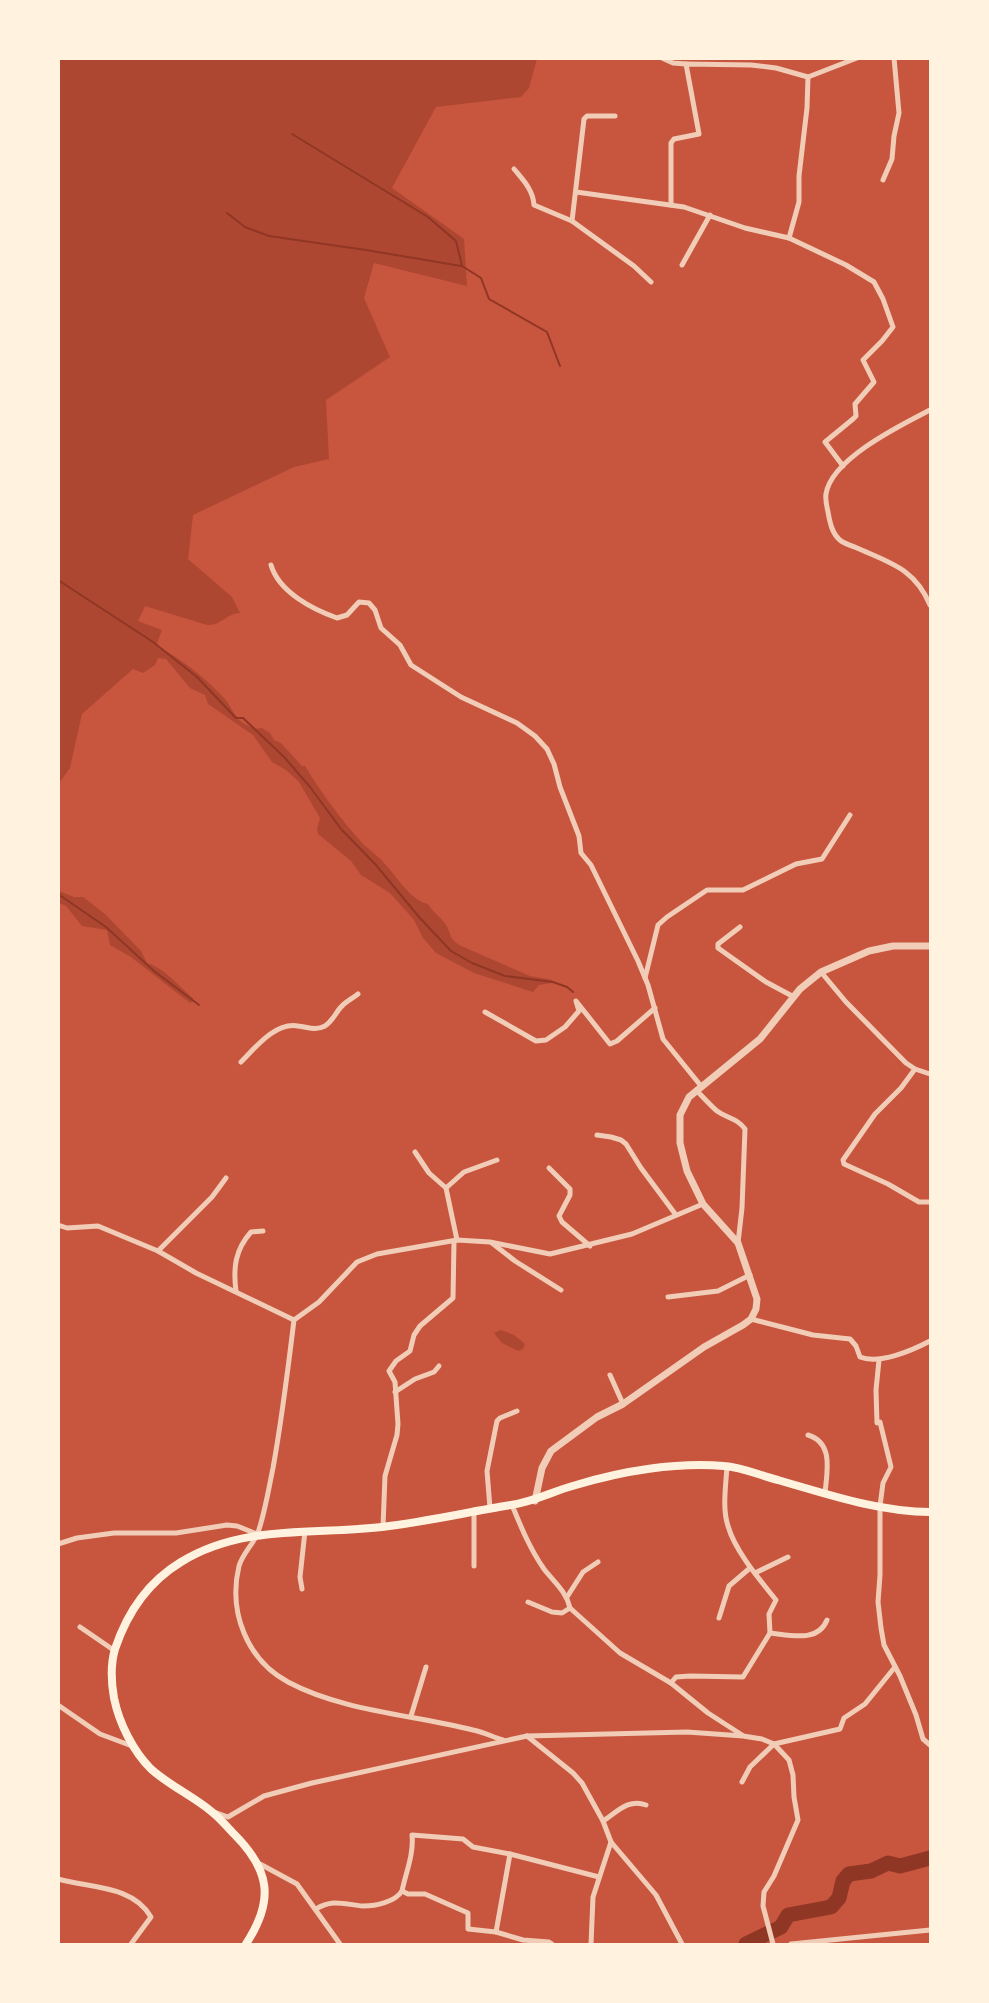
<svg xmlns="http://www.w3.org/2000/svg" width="989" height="2003" viewBox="0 0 989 2003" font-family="Merriweather,serif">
	<rect width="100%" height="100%" fill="#c8553d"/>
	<g fill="#ae4732">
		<path d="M59,58l478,1 -8,29 -8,9 -85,10 -44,81 72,51 3,47 -93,-23 -10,35 26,59 -64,43 3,59 -35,8 -101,48 -5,44 44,38 8,16c-13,0 -19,13 -33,12l-62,-19 -7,15 24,9 -6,16c25,12 48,31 67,51 6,6 8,12 13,19 3,6 13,10 19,13l7,-1 8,5 4,7 7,3 21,23h3c17,28 37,55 59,79 7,6 15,12 21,19 13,14 25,36 43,40 5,9 17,16 20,25 4,9 2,9 11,16l71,31 22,4 -1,3 -12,2 -6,7 -59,-19 -38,-20 -13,-15 -9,-18 -24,-27 -29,-18 -10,-14 -33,-27 -1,-5 3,-11 -21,-36 -13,-12 -14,-8 -19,-27 -45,-31 -3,-9 -15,-7 -24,-29 -8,-1 -3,7 -12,8 -10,-4 -51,45 -12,54 -11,15z"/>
		<path d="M59,891l15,6h9l22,17 36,37 6,12c19,6 31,23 46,35v3l-3,2 -59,-46 -21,-12 -3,-15 -25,-4 -16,-20 -7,-3z"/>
		<polygon points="501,1330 514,1335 525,1344 523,1349 518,1351 502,1343 494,1333"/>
	</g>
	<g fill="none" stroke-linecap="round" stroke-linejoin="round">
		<g stroke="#8f3625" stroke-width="2">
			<polyline points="292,134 428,217 456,241 462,266 481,278 489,299 547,332 560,366"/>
			<polyline points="227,213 245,227 269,236 366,250 461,266"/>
			<polyline points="58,580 153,642 197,677 236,718 243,718 285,758 310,787 341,829 376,865 419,917 451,951 472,963 505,976 553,982 567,987 573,992"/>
			<polyline points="58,894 106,927 154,971 199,1005"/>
		</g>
		<polyline stroke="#8f3625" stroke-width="15" points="746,1944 781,1927 788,1915 831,1907 839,1898 843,1881 849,1874 871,1871 888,1863 900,1866 930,1858"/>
		<g stroke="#f1ccb7" stroke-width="5">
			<polyline points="662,58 673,63 686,64"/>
			<polyline points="615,116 587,116 584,119 572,221 634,266 651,282"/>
			<path d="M514,169c10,12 19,21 20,36l38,16"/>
			<polyline points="883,180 892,159 894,136 899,113 894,58"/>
			<polyline points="576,192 684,207 745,228 789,238 846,265 874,282 883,299 893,327 882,341 863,360 874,382 855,404 856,416 853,419 825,442 843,466"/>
			<polyline points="671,205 671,143 674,139 699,134 686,64 751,65 776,68 808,77 857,58"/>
			<polyline points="789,238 799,202 799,176 807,108 808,77"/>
			<polyline points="682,265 710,215"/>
			<path d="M930,410c-29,15 -99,49 -104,84 -1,6 1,13 2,18 2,11 4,22 13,29 5,3 11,5 16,7 34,15 58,21 73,57"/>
			<path d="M271,565c8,27 41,44 66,53l10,-3 12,-13 10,1 6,7 6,18 19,17 11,20 50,32 56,26 18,13 12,13 7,15 6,23 19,49 2,17 10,12 47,96 10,24 15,54 38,47"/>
			<polyline points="740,927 718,944 718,948 766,982 794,997"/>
			<polyline points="821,972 846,1002 906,1063 915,1069 901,1088 875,1114 843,1160 844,1164 888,1184 919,1202 930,1202"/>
			<polyline points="645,978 658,925 667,917 707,890 743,890 796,864 822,859 850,815"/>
			<polyline points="485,1012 536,1041 546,1040 565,1027 579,1011 576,1001 610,1044 617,1041 655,1008"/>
			<path d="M241,1062c14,-14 34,-40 57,-36 10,1 17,5 27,0 9,-6 11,-15 18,-21 4,-4 10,-7 15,-11"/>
			<polyline points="915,1069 930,1074"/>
			<path d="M696,1090c7,7 14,15 21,21 11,8 20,7 28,18l-3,79 -4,35"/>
			<polyline points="597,1135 611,1137 621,1140 626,1144 641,1168 676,1215"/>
			<polyline points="415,1152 429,1173 446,1188 457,1240"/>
			<polyline points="549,1168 570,1189 570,1195 559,1216 562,1222 590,1246"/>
			<polyline points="446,1188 464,1172 497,1160"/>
			<polyline points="58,1225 67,1228 98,1226 158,1251 196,1273 294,1320"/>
			<polyline points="492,1243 515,1261 561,1290"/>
			<polyline points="158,1251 212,1197 226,1178"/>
			<path d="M236,1291c-3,-23 -1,-41 15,-59l12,-1"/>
			<polyline points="668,1297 718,1291 750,1275"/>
			<path d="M751,1319l62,16 37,4 6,7 4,11c19,8 53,-7 70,-16"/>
			<polyline points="879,1360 876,1390 877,1423 880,1422 891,1467 883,1483 880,1506 880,1575 878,1602 881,1628 884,1645 900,1676 916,1715 923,1739 930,1745"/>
			<polyline points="610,1375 623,1404"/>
			<polyline points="395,1392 415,1379 434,1372 439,1366"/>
			<path d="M808,1435c26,8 19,37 17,58"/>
			<path d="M512,1505c9,22 18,44 32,64 10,13 22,22 26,39l50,45 51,30 37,30 34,22"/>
			<polyline points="490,1508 487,1471 497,1421 500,1418 517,1411"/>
			<polyline points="383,1527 385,1476 397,1435 398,1424 395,1382 389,1371 396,1361 410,1351 414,1335 420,1326 453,1298 454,1242"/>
			<polyline points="58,1544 77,1538 114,1533 176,1533 227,1525 237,1526 257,1534"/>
			<polyline points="474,1566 474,1510"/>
			<polyline points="755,1573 788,1557"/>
			<polyline points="302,1589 300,1577 305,1531"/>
			<polyline points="567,1597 583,1572 598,1562"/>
			<polyline points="528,1602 552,1612 562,1613 570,1608"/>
			<polyline points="719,1618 729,1586 750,1568"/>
			<polyline points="80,1627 115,1651"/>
			<path d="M770,1633c20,2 48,10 57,-13"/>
			<path d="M671,1683l5,-6 14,-1 53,1 27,-44 -1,-19 7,-14c-16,-20 -41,-49 -48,-74 -6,-18 -2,-41 -1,-60"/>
			<polyline points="58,1705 100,1734 132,1746"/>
			<polyline points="411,1716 426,1667"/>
			<polyline points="527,1736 573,1773 582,1783 603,1821 611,1842 656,1895 682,1944"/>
			<path d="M503,1740c-10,-3 -20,-8 -30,-10 -59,-15 -131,-19 -185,-48 -41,-22 -60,-70 -49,-116 3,-11 13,-21 18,-31 7,-17 12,-48 16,-67 9,-49 15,-99 21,-148l25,-18 38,-40 20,-8 80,-14 33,2 60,12 82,-20 71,-30"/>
			<polyline points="742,1782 750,1767 774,1744 840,1729 844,1718 865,1704 895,1667"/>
			<polyline points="214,1812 228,1817 264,1796 312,1783 527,1736 687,1732 743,1736 762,1739 774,1744 789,1760 793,1775 794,1797 798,1820 774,1876 764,1892 763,1906 773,1944"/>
			<path d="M603,1821c14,-9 26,-23 43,-16"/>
			<polyline points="260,1864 297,1884 340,1944"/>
			<path d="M58,1879c31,9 75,6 93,38l-20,27"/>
			<path d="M402,1891c4,-19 12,-37 10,-56l51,4 10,8 37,7"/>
			<path d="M316,1909c17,-11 30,-4 47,-3 13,0 32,-4 39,-15l6,3h17l43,19v16l28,3 27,8 26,2 3,2"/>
			<polyline points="496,1932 510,1854 599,1877"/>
			<polyline points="591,1944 593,1897 611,1842"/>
			<polyline points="791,1944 930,1930"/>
		</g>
		<polyline stroke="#f1ccb7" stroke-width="7" points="535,1501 542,1468 551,1451 597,1417 623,1404 704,1347 743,1325 751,1319 756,1309 757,1299 738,1243 703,1204 687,1171 680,1143 680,1115 689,1097 760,1039 800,989 821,972 869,951 893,946 930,946"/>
		<path stroke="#fff3e0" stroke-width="8" d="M246,1944c28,-43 25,-73 -12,-110 -7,-7 -14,-16 -22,-22 -19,-16 -42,-26 -61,-43 -18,-18 -32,-46 -37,-71 -3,-17 -4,-32 1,-49 12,-36 33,-67 66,-87 61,-38 133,-27 201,-35 43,-5 86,-15 129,-22 25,-4 42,-14 65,-20 46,-14 100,-23 148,-19 18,1 37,10 54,14 49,14 101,32 152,32"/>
	</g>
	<rect width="989" height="2003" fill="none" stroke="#fff3e0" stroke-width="120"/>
</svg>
